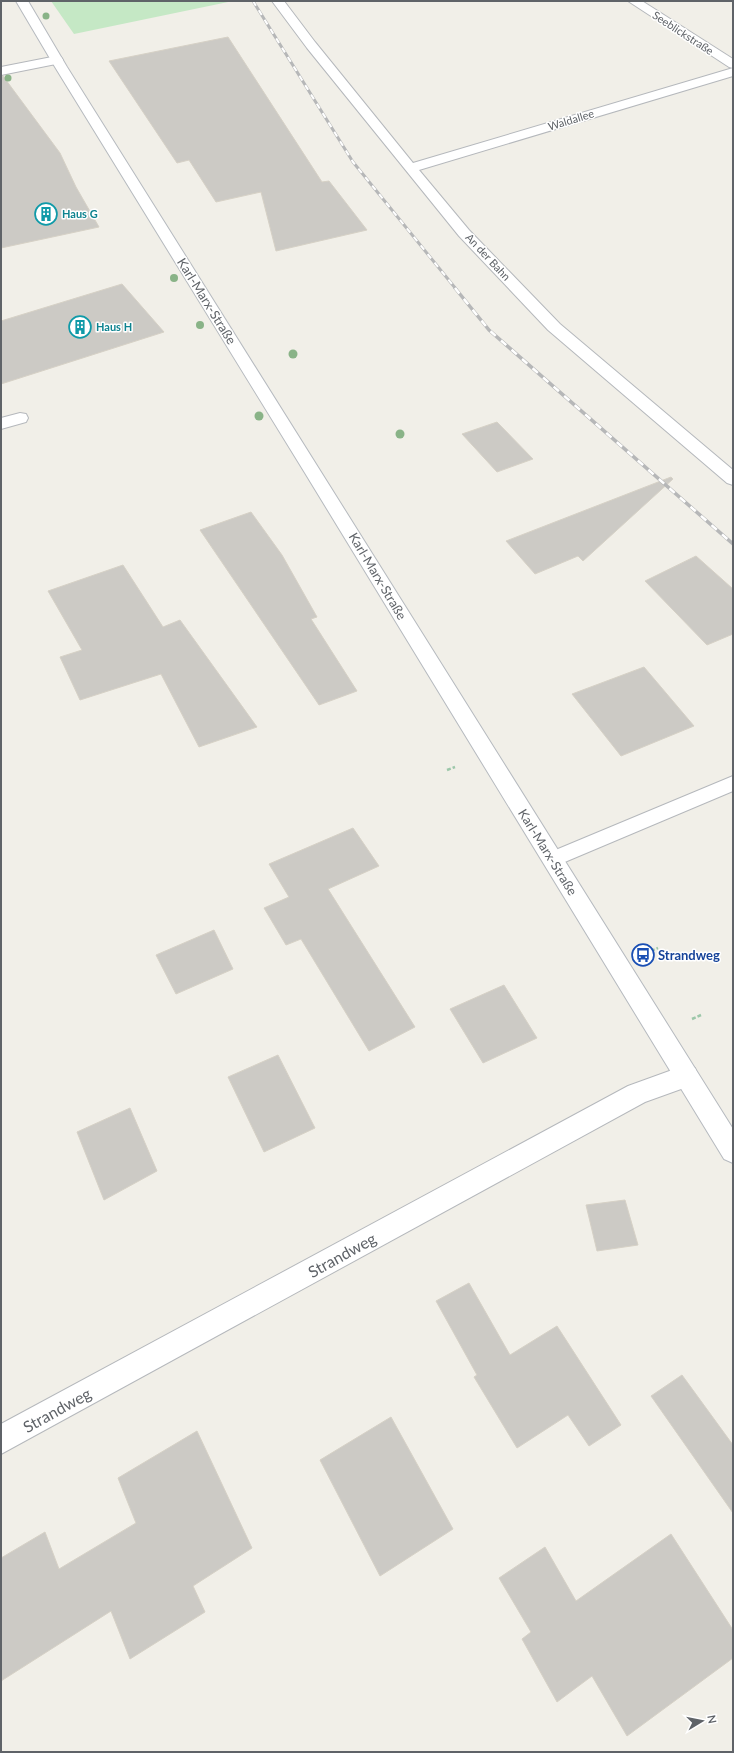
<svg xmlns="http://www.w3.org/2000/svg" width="734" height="1753" viewBox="0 0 734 1753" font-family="Lato,sans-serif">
	<rect width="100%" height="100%" fill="#f1efe8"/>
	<polygon fill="#c5e8c5" points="51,1 233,1 74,34"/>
	<g fill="#cccac5" stroke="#d6d1c6">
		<polygon points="228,37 322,182 329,181 367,230 276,251 261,192 216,202 189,160 177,163 109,61"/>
		<polygon points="1,76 3,76 60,153 76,187 99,227 1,248"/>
		<polygon points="122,284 164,332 1,384 1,321"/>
		<polygon points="497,422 533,459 497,472 462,434"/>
		<polygon points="671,477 673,479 583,561 578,556 535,574 506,541"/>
		<polygon points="251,512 282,555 317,617 311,619 357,691 319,705 200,530"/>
		<polygon points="696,556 733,589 733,634 707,645 645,581"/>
		<polygon points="123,565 163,627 180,620 257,727 199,747 161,674 80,700 60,657 82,650 48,591"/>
		<polygon points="644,667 694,726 621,756 572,694"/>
		<polygon points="353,828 379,866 328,889 415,1027 369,1051 301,939 286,945 264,908 289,897 269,864"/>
		<polygon points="214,930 233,969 176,994 156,955"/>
		<polygon points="504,985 537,1038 483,1063 450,1009"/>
		<polygon points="278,1055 315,1128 264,1152 228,1077"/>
		<polygon points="130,1108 157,1171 104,1200 77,1132"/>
		<polygon points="625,1200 638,1245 597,1251 586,1205"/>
		<polygon points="469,1283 510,1355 557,1326 621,1425 589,1446 568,1415 517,1448 474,1377 477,1375 436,1301"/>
		<polygon points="682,1375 733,1445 733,1513 651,1396"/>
		<polygon points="391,1417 453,1529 380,1576 320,1460"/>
		<polygon points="197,1431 252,1548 193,1586 205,1612 130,1659 111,1611 1,1681 1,1558 45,1532 59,1569 136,1523 118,1478"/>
		<polygon points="671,1534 733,1630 733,1658 627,1736 592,1676 557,1702 522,1639 531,1632 499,1578 545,1547 576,1601"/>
	</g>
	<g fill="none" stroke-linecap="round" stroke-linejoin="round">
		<g stroke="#b5b8bc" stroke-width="2">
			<polygon id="lane" points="733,776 733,791 560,864 553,867 546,864 544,859 546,854"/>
		</g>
		<g stroke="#b5b8bc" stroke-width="2">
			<g id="street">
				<polygon points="272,1 284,1 315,42 413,163 733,68 733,76 419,170 469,230 560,324 733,470 733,485 727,483 548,330 459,236 307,48"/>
				<polygon points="628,1 642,1 733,59 733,68 729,67"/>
				<polygon points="57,56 61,57 63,60 61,63 1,75 1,67"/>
				<polygon points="20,413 26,414 28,418 26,422 1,429 1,418"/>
				<polygon points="686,1065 695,1068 698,1076 695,1084 645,1102 1,1454 1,1424 628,1086"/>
			</g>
		</g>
		<g stroke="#b6babf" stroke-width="2">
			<polygon id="secondary" points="16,1 28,1 67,67 733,1129 733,1163 724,1159 305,473 55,67"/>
		</g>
		<g stroke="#9cc7a9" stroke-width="2.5" stroke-dasharray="4 2" stroke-linecap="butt">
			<polyline points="447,770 455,767"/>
			<polyline points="651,951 658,948"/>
			<polyline points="692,1019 701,1015"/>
		</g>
		<use href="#lane" fill="#fff" fill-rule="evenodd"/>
		<use href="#street" fill="#fff" fill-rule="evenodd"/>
		<use href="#secondary" fill="#fff" fill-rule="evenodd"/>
		<g stroke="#b6b7b8" stroke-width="3">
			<polyline id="rail-far1" points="253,1 353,162 456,289"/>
		</g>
		<g stroke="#b6b7b8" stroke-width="3.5">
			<polyline id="rail" points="455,288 489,330 733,544"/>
		</g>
		<use href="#rail-far1" stroke="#fff" stroke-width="2" stroke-dasharray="5.5" stroke-linecap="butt"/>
		<use href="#rail" stroke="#fff" stroke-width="2.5" stroke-dasharray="7" stroke-linecap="butt"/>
	</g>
	<g fill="#89b387">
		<circle cx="46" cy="16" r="3.5"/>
		<circle cx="8" cy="78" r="3.5"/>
		<circle cx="174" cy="278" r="4"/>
		<circle cx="200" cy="325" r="4"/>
		<circle cx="293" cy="354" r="4.5"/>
		<circle cx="259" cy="416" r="4.5"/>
		<circle cx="400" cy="434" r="4.5"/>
	</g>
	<defs>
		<g id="building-ring" transform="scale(1.15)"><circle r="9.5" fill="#fff" stroke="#0f9aa8" stroke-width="1.5"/><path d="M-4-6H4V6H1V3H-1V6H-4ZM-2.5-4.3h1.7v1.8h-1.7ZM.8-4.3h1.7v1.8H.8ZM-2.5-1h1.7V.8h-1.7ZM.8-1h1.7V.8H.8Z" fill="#0f9aa8"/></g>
		<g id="bus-ring" transform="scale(1.15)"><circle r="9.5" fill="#fff" stroke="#1a4fb4" stroke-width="1.5"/><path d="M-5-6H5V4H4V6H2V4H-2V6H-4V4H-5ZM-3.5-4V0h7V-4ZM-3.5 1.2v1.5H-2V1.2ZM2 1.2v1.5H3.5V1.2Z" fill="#1a4fb4"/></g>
	</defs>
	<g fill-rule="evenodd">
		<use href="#building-ring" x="46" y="214"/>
		<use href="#building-ring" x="80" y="327"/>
		<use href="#bus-ring" x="643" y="955"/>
	</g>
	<g text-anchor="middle" stroke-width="3" stroke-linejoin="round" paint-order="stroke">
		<g font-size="11" fill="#5f6368" stroke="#fff">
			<text transform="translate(683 33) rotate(33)" y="4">Seeblickstraße</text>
			<text transform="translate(571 120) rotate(-17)" y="4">Waldallee</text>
			<text transform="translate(488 257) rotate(47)" y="4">An der Bahn</text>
		</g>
		<g font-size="11" font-weight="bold" fill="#0d838f" stroke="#fff" text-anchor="start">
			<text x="62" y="218">Haus G</text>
			<text x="96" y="331">Haus H</text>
		</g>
		<g font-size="13" fill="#5f6368" stroke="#fff">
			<text transform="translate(207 301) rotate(58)" y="5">Karl-Marx-Straße</text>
			<text transform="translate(378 576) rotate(59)" y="5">Karl-Marx-Straße</text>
			<text transform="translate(548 852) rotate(58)" y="5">Karl-Marx-Straße</text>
		</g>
		<g font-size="13" font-weight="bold" fill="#164399" stroke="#fff" text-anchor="start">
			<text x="658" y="960">Strandweg</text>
		</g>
		<g font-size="16" fill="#5f6368" stroke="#fff">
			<text transform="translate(342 1255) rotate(-29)" y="6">Strandweg</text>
			<text transform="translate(57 1410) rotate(-29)" y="6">Strandweg</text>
		</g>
	</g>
	<rect width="734" height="1753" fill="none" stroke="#5f6368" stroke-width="4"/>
	<g transform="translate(702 1721) rotate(80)" stroke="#ffffff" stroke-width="3" paint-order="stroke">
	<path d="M0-3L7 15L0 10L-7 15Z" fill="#5f6368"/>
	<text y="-6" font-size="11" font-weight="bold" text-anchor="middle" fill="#5f6368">N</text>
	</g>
</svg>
